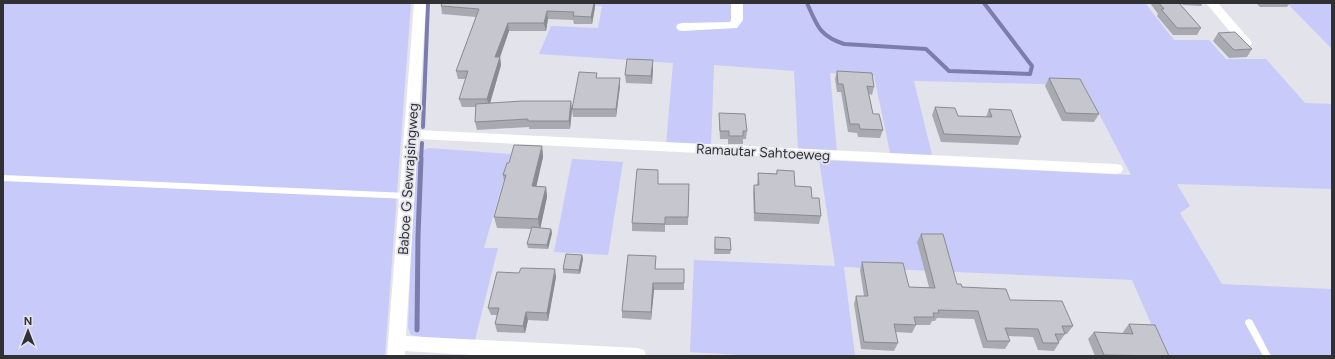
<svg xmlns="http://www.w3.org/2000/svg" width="1335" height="359" viewBox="0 0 1335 359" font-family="Figtree,sans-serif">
	<rect width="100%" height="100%" fill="#e3e3eb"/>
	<g fill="#c8caf9">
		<polygon points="3,3 411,3 385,356 3,356"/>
		<polygon points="540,3 1145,3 1174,40 1209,40 1226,59 1266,59 1305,103 1332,104 1332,189 1177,184 1190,206 1180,213 1222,284 1332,289 1332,356 1165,356 1132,280 844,267 855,356 755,356 690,352 694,260 835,266 819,160 1131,175 1084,85 914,81 933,159 891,157 874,76 830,73 837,152 798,150 794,71 714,65 711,146 666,145 673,63 539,54 551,26 598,28 602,6"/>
		<polygon points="1287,3 1332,3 1332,49"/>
		<polygon points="429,148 511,154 484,248 498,248 475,340 428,338 411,335 408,328 415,153"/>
		<polygon points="572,159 623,162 608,255 554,252"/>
	</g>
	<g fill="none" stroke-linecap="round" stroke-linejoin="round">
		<g stroke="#7c7dac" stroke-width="4">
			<path d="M807,3c10,22 12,33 37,41l82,5 23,22 81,3 2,-8 -48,-63"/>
			<polyline points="423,127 428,3"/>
			<polyline points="421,159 422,143"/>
		</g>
		<polyline stroke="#7c7dac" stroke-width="5" points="417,330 418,236 421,158"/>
		<g fill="#fff" fill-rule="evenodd">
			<polygon points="3,175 407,193 410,194 411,196 410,198 407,199 3,181"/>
			<polygon points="1249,319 1252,320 1271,356 1263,356 1245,323 1246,320"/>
		</g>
		<g fill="#fff" fill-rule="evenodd">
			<polygon points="414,3 426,3 418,130 1116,164 1121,165 1123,169 1121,173 1116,174 418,139 406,336 637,348 644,350 646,356 489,356 405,351 405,356 387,356"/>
			<polygon points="731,3 743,3 743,20 737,28 682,31 678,30 676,27 678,24 682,23 730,22 731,20"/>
			<polygon points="1206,3 1218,3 1250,40 1252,43 1250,46 1242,46"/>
		</g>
	</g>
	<g fill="#a9aab1">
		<polygon points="442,3 595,3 595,7 592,24 574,24 573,20 548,19 546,31 509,31 500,57 501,65 490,103 572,108 597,78 620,78 620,86 616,117 573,117 572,110 570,129 529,129 529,127 477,130 475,122 476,107 462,107 459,99 466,79 458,79 456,71 476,17 442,14 441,6"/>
		<polygon points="1150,3 1179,3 1201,28 1197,35 1173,35 1157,16 1158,14"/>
		<polygon points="1181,3 1203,3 1201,6 1183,5"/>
		<polygon points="1256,3 1290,3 1287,7 1260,7"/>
		<polygon points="1218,33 1252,49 1247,57 1229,58 1213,41"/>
		<polygon points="653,68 652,84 626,83 625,75"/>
		<polygon points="837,71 874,87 872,95 869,94 873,114 883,130 880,138 858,137 857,133 848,132 841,92 837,92 835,79"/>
		<polygon points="1049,78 1099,114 1094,122 1062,121 1045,86"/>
		<polygon points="935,107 958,116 986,117 989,109 1021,137 1018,145 941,142 932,115"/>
		<polygon points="719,113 747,131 746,139 743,139 743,144 728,144 728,139 720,139 719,121"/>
		<polygon points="542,146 543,157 536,186 546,187 547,197 540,228 551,229 552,233 548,249 528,248 527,244 531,229 497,228 494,217 504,182 503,175 509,163"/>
		<polygon points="658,170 658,184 689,184 688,225 665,225 665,232 632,231 632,223"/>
		<polygon points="777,170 795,186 812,198 821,216 819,224 754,221 753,193 754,185 757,185 758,173 776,174"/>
		<polygon points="921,234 957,284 962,287 1010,300 1073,326 1067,334 1065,334 1060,341 1059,341 1059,343 1054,351 1038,350 1033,337 1008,336 1010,341 1005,349 983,348 974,319 937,318 935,321 932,321 930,325 916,325 912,333 895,332 898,343 894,351 861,349 854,304 856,296 864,296 860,270 862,262 909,287 929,287 917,242"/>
		<polygon points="715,237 731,250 730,254 714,254"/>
		<polygon points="582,255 583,259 580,274 563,273 563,269"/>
		<polygon points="656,256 655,269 684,283 684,290 654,290 651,320 622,318 622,311"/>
		<polygon points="556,277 548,321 528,320 525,333 497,332 495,324 497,315 491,315 488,308"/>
		<polygon points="1129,324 1169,356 1095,356 1088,339 1094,332 1123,333 1123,332"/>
	</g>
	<g fill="#8a8b90">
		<polygon points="594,3 595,3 595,7 592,24 591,17"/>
		<polygon points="547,11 548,19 546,31 544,23"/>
		<polygon points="508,23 509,31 500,57 501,65 489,107 487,99 495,57"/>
		<polygon points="653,60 653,68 652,84 651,76"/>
		<polygon points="620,78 620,86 616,117 616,109"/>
		<polygon points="571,101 572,109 570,129 569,121"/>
		<polygon points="542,146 543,157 534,197 532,186"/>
		<polygon points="546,187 547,197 540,230 538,219"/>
		<polygon points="551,229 552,233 548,249 547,245"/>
		<polygon points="582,255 583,259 580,274 579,270"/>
		<polygon points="555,269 556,277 548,321 547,313"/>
		<polygon points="653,283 654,290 651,320 651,312"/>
		<polygon points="526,312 528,320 525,333 523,326"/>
	</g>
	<g fill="#c5c6ce" stroke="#8a8b90">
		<polygon points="442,3 594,3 591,17 573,16 574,12 547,11 544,23 508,23 495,57 500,57 487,99 459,99 468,71 456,71 479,9 441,6"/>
		<polygon points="1159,3 1179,3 1201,28 1177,28 1161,9 1164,9"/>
		<polygon points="1235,32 1252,49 1234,50 1218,33"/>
		<polygon points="627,59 653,60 651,76 625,75"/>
		<polygon points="837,71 872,73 874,87 867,86 873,114 879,114 883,130 860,129 859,124 850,124 843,84 838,84"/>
		<polygon points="579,72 597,73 596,78 620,78 616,109 572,109"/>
		<polygon points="1049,78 1080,79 1099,114 1066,113"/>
		<polygon points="522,101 571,101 569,121 528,121 528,119 475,122 476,104"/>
		<polygon points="935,107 955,108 958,116 992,117 989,109 1011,110 1021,137 944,134"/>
		<polygon points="719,113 745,114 747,131 743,131 743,136 729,136 729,131 720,131"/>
		<polygon points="514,145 542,146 532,186 546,187 538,219 494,217 506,175 503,175 507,163 509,163"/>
		<polygon points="637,169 658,170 658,184 689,184 688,217 665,217 665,224 632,223"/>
		<polygon points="777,170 794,171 795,186 811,187 812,198 819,198 821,216 755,213 754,185 759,185 758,173 777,174"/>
		<polygon points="532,227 551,229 547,245 527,244"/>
		<polygon points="921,234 943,234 957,284 961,284 962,287 1006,289 1010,300 1062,301 1073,326 1062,326 1065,334 1055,334 1059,343 1043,343 1038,329 1005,328 1010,341 987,341 978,311 938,310 939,313 933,313 934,317 914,317 916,325 894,324 898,343 864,342 856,296 868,296 862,262 903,263 909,287 935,288"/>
		<polygon points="715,237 730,238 731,250 715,249"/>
		<polygon points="566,254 582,255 579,270 563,269"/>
		<polygon points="628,255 656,256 655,269 684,269 684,283 653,283 651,312 622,311"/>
		<polygon points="521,268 555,269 547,313 526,312 523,326 495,324 499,308 488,308 497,272 519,273"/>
		<polygon points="1129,324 1155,325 1169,356 1104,355 1094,332 1133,334"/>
	</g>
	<g text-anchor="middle" stroke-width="3.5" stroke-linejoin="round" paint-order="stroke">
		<g font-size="14" fill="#313134" stroke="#e3e3eb">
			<text transform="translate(763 152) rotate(3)" y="5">Ramautar Sahtoeweg</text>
			<text transform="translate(408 179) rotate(-86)" y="5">Baboe G Sewrajsingweg</text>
		</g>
	</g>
	<rect width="1335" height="359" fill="none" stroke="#313134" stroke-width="8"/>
	<g transform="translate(28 331)" stroke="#e3e3eb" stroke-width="3" paint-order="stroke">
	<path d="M0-3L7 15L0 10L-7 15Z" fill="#313134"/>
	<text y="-6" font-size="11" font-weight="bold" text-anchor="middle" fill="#313134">N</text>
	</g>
</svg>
